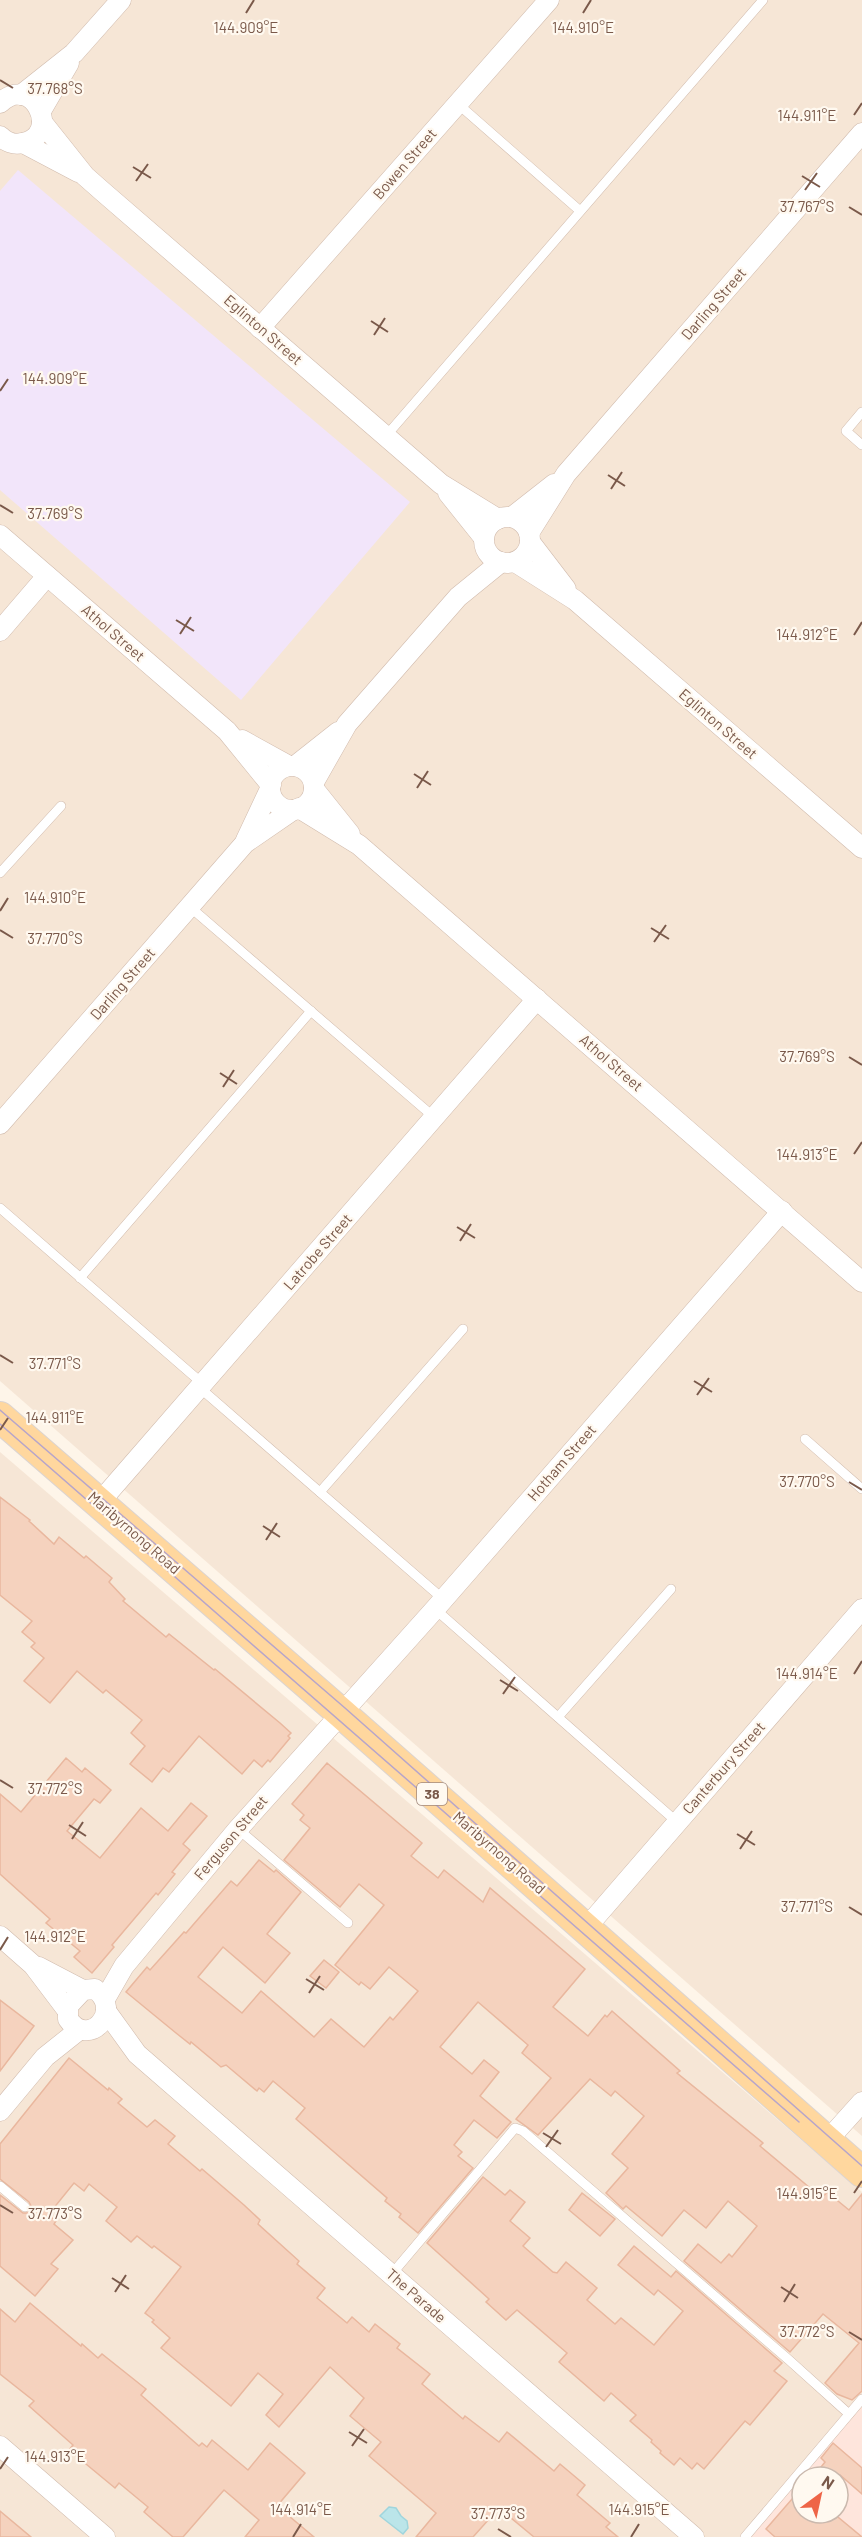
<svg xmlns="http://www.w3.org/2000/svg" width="862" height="2537" viewBox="0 0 862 2537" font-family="Barlow,sans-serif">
	<rect width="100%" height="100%" fill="#fef5e9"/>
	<g fill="#f6e6d6">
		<polygon points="0,0 862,0 862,2136 0,1381"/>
		<polygon points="0,1452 862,2192 862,2397 743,2537 0,2537"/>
	</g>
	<path fill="#fee5dc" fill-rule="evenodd" d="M862,2397v140h-119zM802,2477h36v36h-36z"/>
	<polygon fill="#f2e5fa" points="18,170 410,502 241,700 0,490 0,191"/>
	<polygon fill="#bbe5e9" stroke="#a0d5dc" stroke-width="1.5" points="389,2507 396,2508 401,2516 407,2521 408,2528 403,2534 380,2516"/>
	<g fill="#f5d2be" stroke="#e9b79e" stroke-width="1.5">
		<polygon points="0,1497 30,1520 29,1521 54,1544 59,1537 84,1558 86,1556 112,1578 109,1582 125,1599 123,1601 166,1637 169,1634 214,1670 215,1669 280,1723 291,1733 288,1736 290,1738 270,1762 268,1760 262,1767 254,1760 242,1774 199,1736 169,1772 163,1768 152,1782 130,1764 145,1746 131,1733 142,1720 106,1690 103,1693 77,1671 50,1703 24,1681 44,1658 31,1647 35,1643 22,1632 32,1621 0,1595"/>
		<polygon points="66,1758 82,1772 85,1768 111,1790 100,1803 94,1799 67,1831 100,1858 141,1808 168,1831 191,1803 207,1816 183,1844 190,1850 172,1872 175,1874 158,1895 156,1893 112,1945 114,1947 92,1973 74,1957 80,1951 46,1923 50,1919 0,1874 0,1794 21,1812"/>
		<polygon points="327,1763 422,1843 411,1856 438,1878 444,1870 483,1902 490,1888 585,1969 553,2007 588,2036 605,2015 607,2017 612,2011 680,2071 677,2073 763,2143 760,2146 822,2198 827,2192 849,2210 862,2194 862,2391 852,2400 837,2394 825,2383 859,2343 823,2314 790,2352 684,2261 698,2244 721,2263 729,2254 732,2257 757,2226 728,2201 706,2228 684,2210 662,2236 626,2206 623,2209 606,2193 628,2168 612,2154 644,2116 615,2091 611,2096 590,2079 538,2135 516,2119 551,2078 522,2053 528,2045 478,2002 440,2047 472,2074 484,2060 499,2072 480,2096 511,2122 497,2138 474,2120 454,2145 462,2152 458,2156 473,2168 418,2233 399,2217 401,2214 385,2201 387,2198 296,2119 305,2108 273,2081 264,2092 259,2088 257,2091 226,2065 221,2067 191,2042 190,2044 176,2033 126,1992 147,1967 150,1970 184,1932 186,1933 231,1881 237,1886 259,1860 274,1872 276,1870 301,1892 267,1934 290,1953 265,1983 223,1947 198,1977 242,2013 261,1991 314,2037 331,2019 364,2047 390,2017 393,2020 418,1991 389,1967 370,1989 361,1982 359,1985 335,1965 384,1905 359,1884 340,1907 284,1860 310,1828 300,1820 304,1815 292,1804"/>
		<polygon points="324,1960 339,1972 326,1988 310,1976"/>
		<polygon points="0,2000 34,2026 0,2071"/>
		<polygon points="69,2058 108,2090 109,2088 122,2099 118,2103 147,2127 155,2120 175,2136 168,2144 200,2171 202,2169 244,2205 260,2220 258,2224 299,2261 297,2264 325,2288 317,2298 347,2323 352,2317 369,2332 375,2324 400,2344 397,2348 430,2374 422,2384 463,2419 465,2416 499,2442 507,2432 554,2471 560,2464 585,2485 577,2495 610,2523 606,2527 618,2537 534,2537 499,2508 473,2537 416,2537 436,2513 369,2456 381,2442 350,2416 364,2398 330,2367 279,2427 266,2415 283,2394 258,2373 231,2406 161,2348 170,2338 152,2322 154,2320 145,2313 181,2267 154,2246 152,2248 137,2236 131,2242 106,2221 117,2207 89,2184 84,2191 74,2183 48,2215 56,2221 54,2224 73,2240 51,2264 58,2269 35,2296 0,2266 0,2195 23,2213 28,2213 32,2208 29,2202 0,2179 0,2144"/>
		<polygon points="483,2177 505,2195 510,2190 525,2202 510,2221 530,2238 523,2246 553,2272 557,2273 566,2262 597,2288 587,2300 615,2324 621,2318 654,2345 683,2311 658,2290 654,2295 618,2265 634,2246 671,2277 676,2271 782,2363 774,2371 787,2381 750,2425 745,2421 704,2469 697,2463 692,2469 680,2458 674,2465 660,2453 661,2451 651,2442 652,2440 630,2421 636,2415 611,2393 604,2401 559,2362 567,2353 517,2310 506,2320 486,2302 489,2299 427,2243"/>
		<polygon points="582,2193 615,2219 600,2236 569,2210"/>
		<polygon points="30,2303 81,2346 82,2344 98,2358 102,2354 146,2389 141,2395 199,2446 202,2443 207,2447 212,2440 248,2470 270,2443 305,2473 277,2506 314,2537 245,2537 259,2520 224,2490 183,2537 173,2537 144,2512 148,2507 119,2483 115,2488 69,2450 73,2445 29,2406 34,2401 0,2374 0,2309 15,2322"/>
		<polygon points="833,2443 862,2468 862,2494 840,2475 813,2477 825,2462 821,2458"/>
		<polygon points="792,2499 802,2508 802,2513 833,2513 862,2537 775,2537 766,2529"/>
		<polygon points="0,2511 31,2537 0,2537"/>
	</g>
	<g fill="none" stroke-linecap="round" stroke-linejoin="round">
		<g stroke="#d1bbad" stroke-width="10">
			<g id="service">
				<polyline points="458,104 579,210"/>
				<polyline points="862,412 846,431 862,445"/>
				<polyline points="386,436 763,0"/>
				<polyline points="0,873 61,806"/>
				<polyline points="190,907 435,1118"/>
				<polyline points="0,1208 203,1384"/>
				<polyline points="80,1278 311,1011"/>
				<polyline points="200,1388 443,1599"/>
				<polyline points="805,1439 862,1489"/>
				<polyline points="320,1492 463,1329"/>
				<polyline points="435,1609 677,1822"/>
				<polyline points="558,1717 671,1589"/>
				<polyline points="238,1829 348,1923"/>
				<polyline points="0,2186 25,2207"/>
				<polyline points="391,2275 515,2128 523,2131 789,2360 849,2414"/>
				<polyline points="745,2537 862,2399"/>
			</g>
		</g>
		<g stroke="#d1bbad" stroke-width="21">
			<g id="minor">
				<polyline points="21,95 74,53 121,0"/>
				<path d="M0,103c33,-31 63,33 22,40 -8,2 -16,-1 -22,-7"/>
				<polyline points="41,111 69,63"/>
				<polyline points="42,122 85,176 102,191 441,484 498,519"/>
				<polyline points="23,143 78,172"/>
				<polyline points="260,328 549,0"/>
				<polyline points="448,493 484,538"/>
				<circle cx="507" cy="540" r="23"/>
				<polyline points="512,517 554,484"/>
				<polyline points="529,533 566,474 862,133"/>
				<polyline points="0,535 227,731 271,785"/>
				<polyline points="530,542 566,589"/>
				<polyline points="515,562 575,600 862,848"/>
				<polyline points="0,631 47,576"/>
				<polyline points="242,740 289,766"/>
				<polyline points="295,766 338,732"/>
				<circle cx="292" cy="788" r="22"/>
				<polyline points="314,782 347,724 458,597 501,562"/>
				<polyline points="314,789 350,834"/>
				<polyline points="299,808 359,845 862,1282"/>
				<polyline points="246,840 270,789"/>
				<polyline points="0,1124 245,843 293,810"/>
				<polyline points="99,1503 537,999"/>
				<polyline points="586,1928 862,1609"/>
				<polyline points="0,1936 33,1965 67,2010"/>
				<polyline points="39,1967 83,1990"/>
				<path d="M95,1989c29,21 -6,61 -27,30v-13l15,-16z"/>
				<polyline points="105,1999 124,1966 238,1829 435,1609 782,1211"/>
				<polyline points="106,2011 137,2054 694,2537"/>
				<polyline points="0,2111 45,2057 79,2030"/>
				<polyline points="827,2141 862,2102"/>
				<polyline points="0,2446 105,2537"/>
			</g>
		</g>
		<g stroke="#dcd4d0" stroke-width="32">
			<polyline id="primary" points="0,1417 341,1713 862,2172"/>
		</g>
		<use href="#service" stroke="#fff" stroke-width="9"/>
		<use href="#minor" stroke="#fff" stroke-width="20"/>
		<use href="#primary" stroke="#ffd79e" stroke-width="30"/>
		<g stroke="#b7a5ca" stroke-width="1.5">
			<polyline points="0,1410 345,1708 862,2166"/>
			<polyline points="0,1424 799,2122"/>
		</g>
	</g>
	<path fill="none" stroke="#7a594a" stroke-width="2" d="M246,13l8,-13M583,13l8,-13M0,80l13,8M854,115l8,-12M133,167l18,11M802,176l18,11M136,181l12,-17M805,190l12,-17M849,207l13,8M371,321l17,11M374,335l11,-17M0,391l8,-12M608,475l17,11M611,489l11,-17M0,505l13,8M176,620l18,11M180,634l11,-17M854,635l8,-13M414,774l17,11M417,788l11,-17M0,911l8,-13M651,928l18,11M0,930l13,8M654,942l12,-17M849,1057l13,8M220,1073l17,11M223,1087l11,-17M854,1154l8,-12M457,1227l18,11M460,1241l11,-17M0,1355l13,8M694,1381l18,11M697,1395l12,-17M0,1430l8,-12M849,1482l13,8M263,1526l17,11M266,1540l11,-17M854,1674l8,-13M500,1680l18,11M503,1694l12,-17M0,1780l13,8M69,1825l17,11M737,1834l18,11M72,1839l11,-17M740,1849l12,-18M849,1907l13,8M0,1950l8,-13M306,1979l18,11M309,1993l11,-17M543,2133l18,11M546,2147l12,-17M854,2193l8,-12M0,2205l13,8M112,2278l17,11M781,2287l17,11M115,2292l11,-17M784,2302l11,-18M849,2332l13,8M349,2432l18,11M352,2446l12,-17M0,2469l8,-12M498,2529l13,8M293,2537l8,-13M631,2537l8,-13"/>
	<g text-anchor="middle" stroke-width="4.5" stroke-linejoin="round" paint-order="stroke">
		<rect fill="#fff9f0" stroke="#a2897c" stroke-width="1.5" x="417" y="1783" width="30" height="22" rx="4.5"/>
		<g font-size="14" font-weight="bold" fill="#7a594a">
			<text x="432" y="1799">38</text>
		</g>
		<g font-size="15" fill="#7a594a" stroke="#fff9f0">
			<text transform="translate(405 164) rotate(-49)" y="5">Bowen Street</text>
			<text transform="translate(714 304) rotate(-49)" y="5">Darling Street</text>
			<text transform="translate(263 330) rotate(41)" y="5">Eglinton Street</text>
			<text transform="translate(113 633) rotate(41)" y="5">Athol Street</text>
			<text transform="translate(718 724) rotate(41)" y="5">Eglinton Street</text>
			<text transform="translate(123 984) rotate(-49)" y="5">Darling Street</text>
			<text transform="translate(611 1063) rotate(41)" y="5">Athol Street</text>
			<text transform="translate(318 1252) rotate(-49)" y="5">Latrobe Street</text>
			<text transform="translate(562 1463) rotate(-49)" y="5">Hotham Street</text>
			<text transform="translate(134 1533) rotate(41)" y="5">Maribyrnong Road</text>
			<text transform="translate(724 1768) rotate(-49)" y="5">Canterbury Street</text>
			<text transform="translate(231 1838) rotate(-50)" y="5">Ferguson Street</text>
			<text transform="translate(499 1853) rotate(41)" y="5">Maribyrnong Road</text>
			<text transform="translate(416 2296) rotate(41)" y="5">The Parade</text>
		</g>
	</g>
	<g font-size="15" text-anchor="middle" fill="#7a594a" stroke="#fff9f0" stroke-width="4.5" stroke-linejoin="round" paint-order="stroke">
		<text x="246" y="33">144.909°E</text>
		<text x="583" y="33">144.910°E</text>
		<text x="55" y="94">37.768°S</text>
		<text x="807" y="121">144.911°E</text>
		<text x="807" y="212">37.767°S</text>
		<text x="55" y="384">144.909°E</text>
		<text x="55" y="519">37.769°S</text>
		<text x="807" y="640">144.912°E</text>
		<text x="55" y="903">144.910°E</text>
		<text x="55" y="944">37.770°S</text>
		<text x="807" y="1062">37.769°S</text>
		<text x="807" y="1160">144.913°E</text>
		<text x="55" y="1369">37.771°S</text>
		<text x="55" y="1423">144.911°E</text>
		<text x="807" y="1487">37.770°S</text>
		<text x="807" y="1679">144.914°E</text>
		<text x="55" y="1794">37.772°S</text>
		<text x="807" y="1912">37.771°S</text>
		<text x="55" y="1942">144.912°E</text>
		<text x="807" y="2199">144.915°E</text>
		<text x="55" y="2219">37.773°S</text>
		<text x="807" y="2337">37.772°S</text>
		<text x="55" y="2462">144.913°E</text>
		<text x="301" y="2515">144.914°E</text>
		<text x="639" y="2515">144.915°E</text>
		<text x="498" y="2519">37.773°S</text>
	</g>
	<g transform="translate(820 2495) rotate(33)"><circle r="28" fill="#fff9f0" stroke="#cab9ae" stroke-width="1.5"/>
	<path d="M0-4.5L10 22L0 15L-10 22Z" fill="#ee6547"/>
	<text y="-9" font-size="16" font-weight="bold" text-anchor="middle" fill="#7a594a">N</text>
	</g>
</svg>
